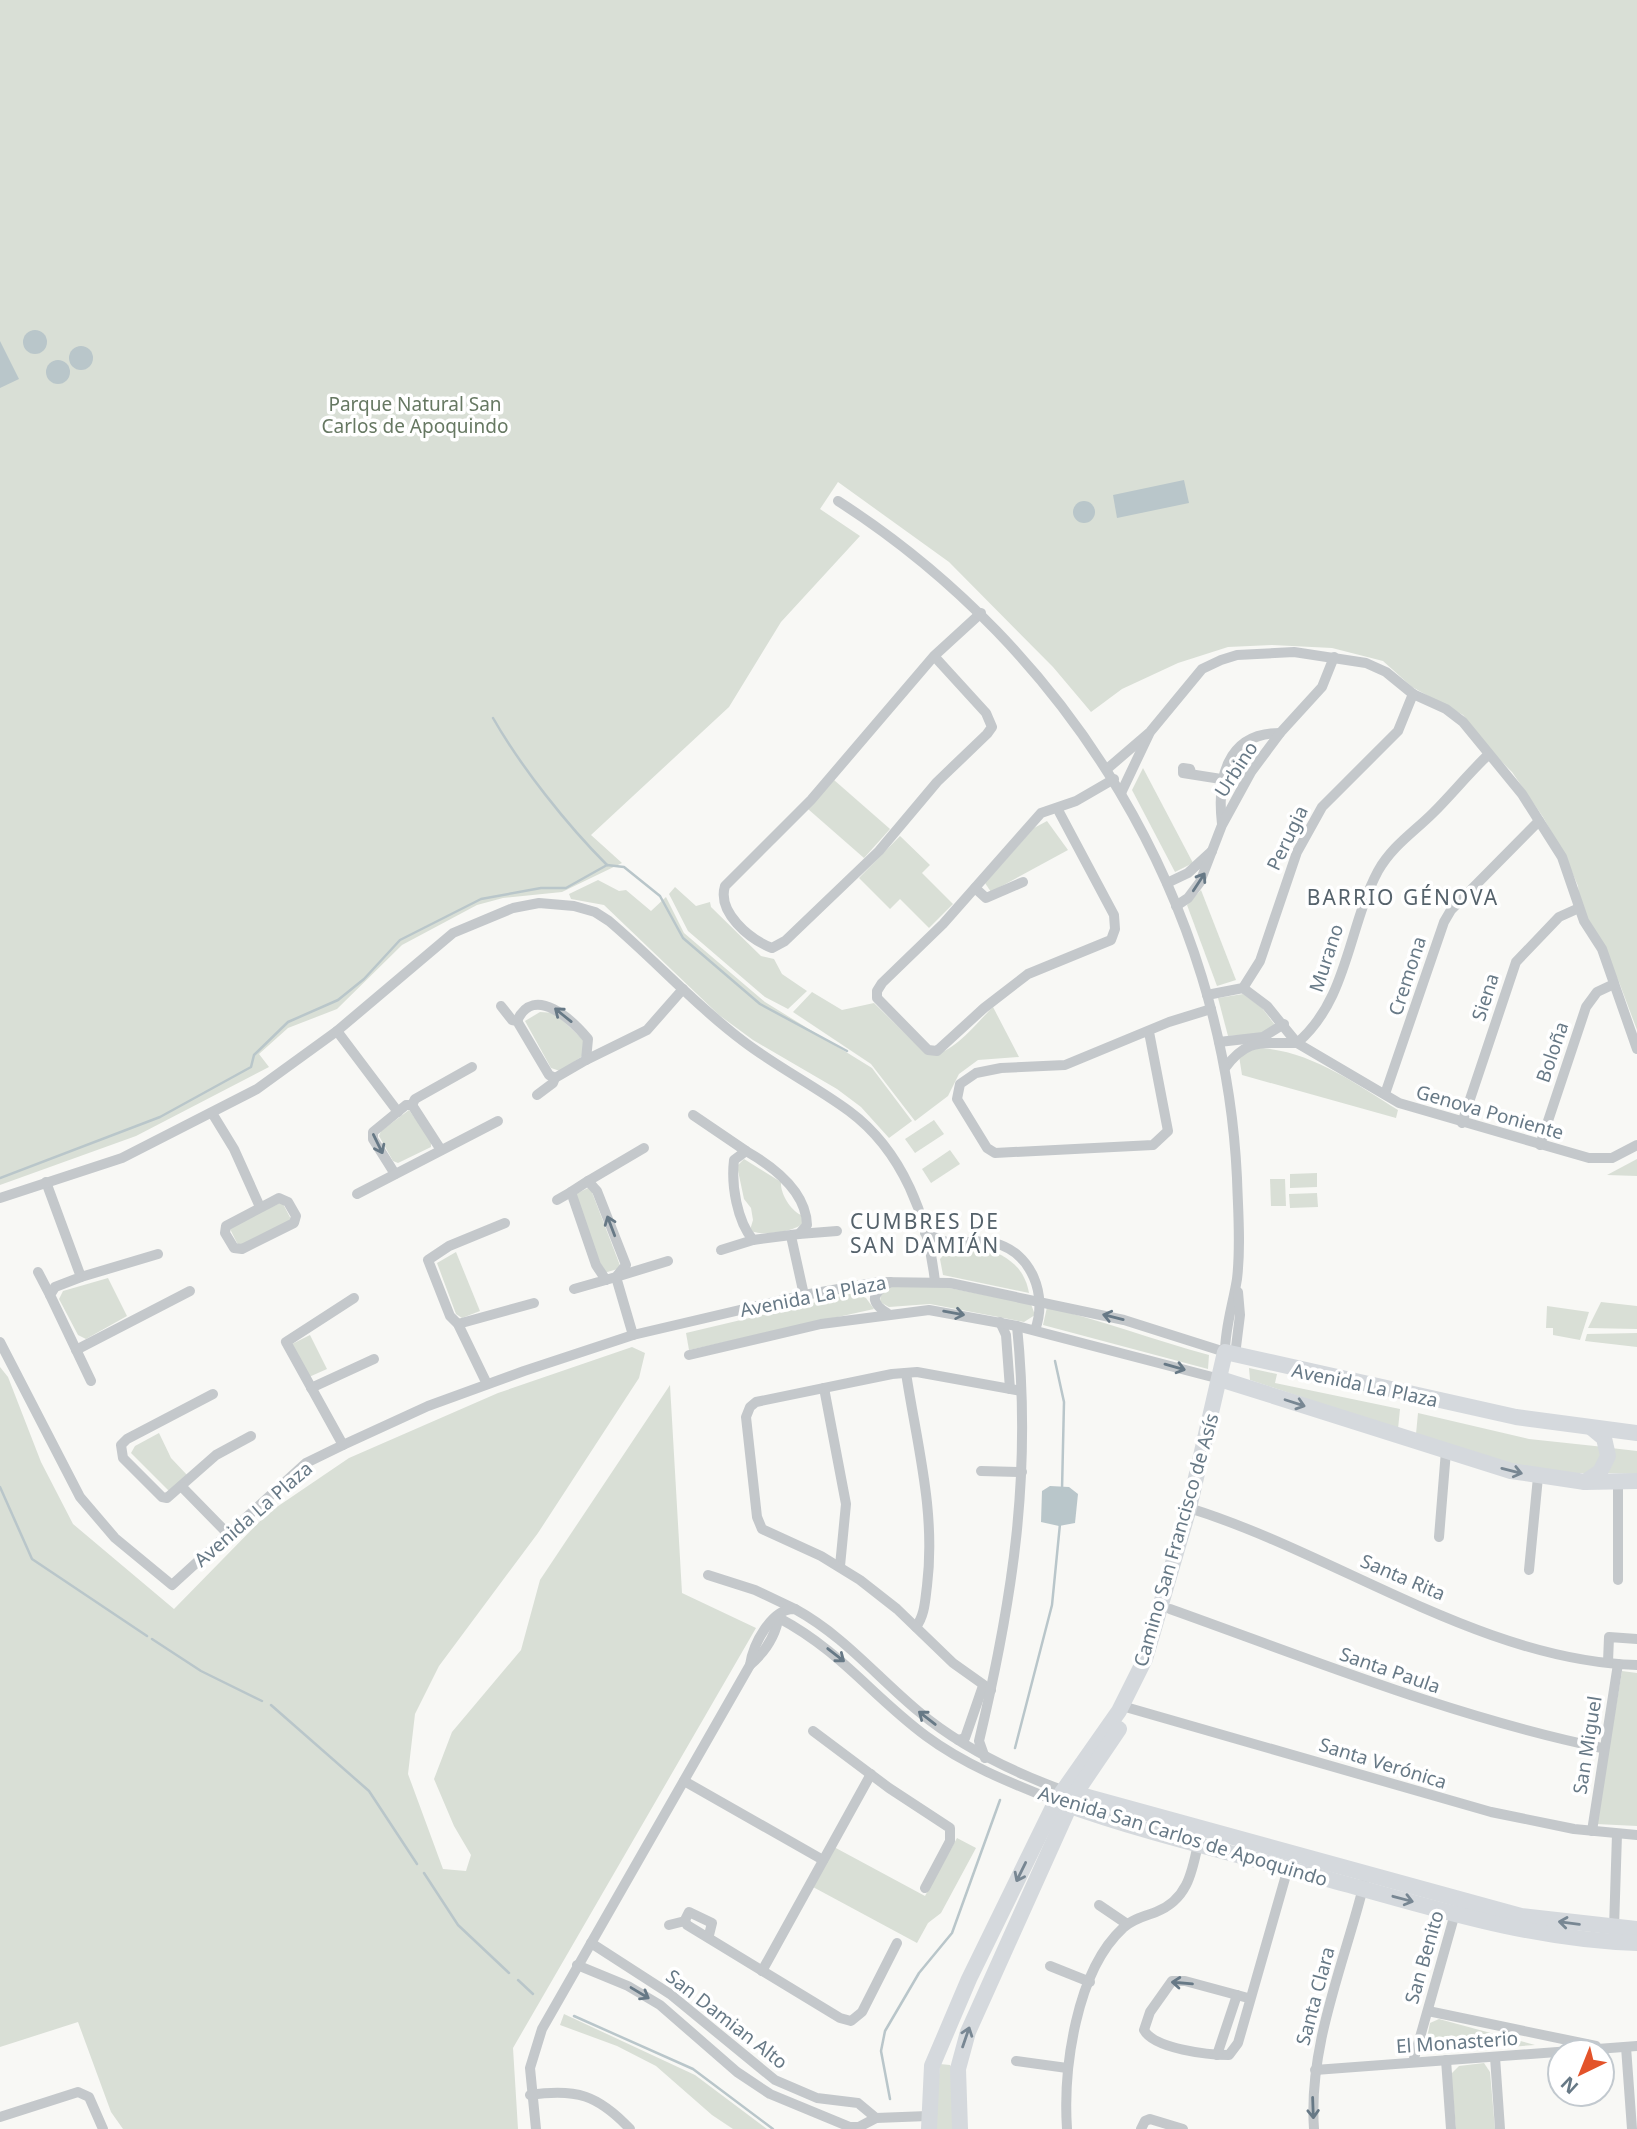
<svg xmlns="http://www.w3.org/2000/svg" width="1637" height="2129" viewBox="0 0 1637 2129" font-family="'Noto Sans',sans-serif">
	<rect width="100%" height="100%" fill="#f8f8f5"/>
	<g fill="#d9dfd6">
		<polygon points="0,0 1637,0 1637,1030 1619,982 1580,906 1578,886 1566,858 1543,817 1512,772 1491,751 1463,715 1412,687 1383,661 1332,648 1272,645 1228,647 1178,663 1122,689 1091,712 1053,667 949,562 838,482 820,509 860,536 781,622 729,707 591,835 622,863 562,892 503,898 477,905 402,945 337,1009 288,1028 259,1054 269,1067 136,1136 0,1185"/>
		<polygon points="1143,768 1193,863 1175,872 1132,790"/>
		<polygon points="834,780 890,829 864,858 808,809"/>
		<polygon points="1047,821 1068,850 991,892 985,883 1034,828"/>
		<polygon points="900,836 930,865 922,873 953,904 929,928 900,899 890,909 859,878"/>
		<polygon points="598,880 619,891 626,890 651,911 666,897 684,933 765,1002 872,1068 912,1121 889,1138 861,1107 837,1089 753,1040 719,1015 604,905 571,899 569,894"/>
		<polygon points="675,887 696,906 710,902 711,907 761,956 774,959 782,974 807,991 788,1009 765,997 688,931 669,894"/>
		<polygon points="1201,890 1236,980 1217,986 1187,905"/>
		<path d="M812,992l30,18 32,-7 52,51c23,6 51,-32 67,-47l26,50 -41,3 -19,14 -11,22 -33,25 -44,-57 -78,-52z"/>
		<polygon points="1243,994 1262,1008 1275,1025 1261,1034 1228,1036 1218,998"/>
		<polygon points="540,1012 555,1013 585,1042 584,1055 560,1071 551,1068 525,1021"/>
		<path d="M1253,1048c52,-1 102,35 145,62l-2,8 -154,-43 -3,-19z"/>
		<polygon points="409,1110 431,1140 431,1147 398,1163 393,1161 379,1136 381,1131"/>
		<polygon points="934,1120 944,1134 915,1153 905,1139"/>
		<polygon points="950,1150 960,1164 931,1183 922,1169"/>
		<path d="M744,1159l37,23c-1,11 9,28 20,33l2,8c-8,9 -44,14 -53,7l3,-10 -2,-12 -7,-9 -7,-33z"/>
		<polygon points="1637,1159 1637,1176 1607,1175"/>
		<polygon points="1317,1173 1317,1187 1290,1188 1290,1174"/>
		<polygon points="1270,1179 1285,1179 1286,1206 1271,1206"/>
		<polygon points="590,1187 621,1268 604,1273 574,1195"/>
		<polygon points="1317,1193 1318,1207 1290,1208 1289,1194"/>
		<polygon points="282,1202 292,1221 239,1247 229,1227"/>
		<path d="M980,1246c25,9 44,19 49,47l-86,-18 -3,-16 9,-10z"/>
		<polygon points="456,1252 480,1311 462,1318 456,1314 437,1263"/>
		<polygon points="108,1278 127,1316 86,1339 78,1335 59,1299 63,1291"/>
		<polygon points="939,1286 1031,1304 1035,1315 1024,1322 930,1304 889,1307 880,1302 881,1291 887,1287"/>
		<polygon points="854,1293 866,1298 874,1309 689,1350 686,1333"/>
		<polygon points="1601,1302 1637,1306 1637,1329 1588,1328"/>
		<polygon points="1547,1306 1589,1312 1580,1340 1553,1335 1553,1328 1546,1328"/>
		<path d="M1047,1307c54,13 107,33 162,48l-1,14 -165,-44z"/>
		<polygon points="1637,1333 1637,1347 1585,1341 1587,1334"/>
		<polygon points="310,1335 327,1369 309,1377 292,1344"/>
		<polygon points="632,1347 645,1353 639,1378 538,1533 439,1666 415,1714 408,1774 443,1869 466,1871 471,1855 454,1826 434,1779 452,1732 521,1650 540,1580 670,1385 682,1593 756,1628 513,2048 518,2129 123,2129 111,2112 78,2022 0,2047 0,1367 8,1377 41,1462 73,1524 174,1609 268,1513 349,1458 498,1393"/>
		<polygon points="1249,1368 1277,1374 1275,1383 1400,1409 1398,1429 1250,1380"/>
		<polygon points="1418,1413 1529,1439 1604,1447 1605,1456 1591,1473 1542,1473 1416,1434"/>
		<polygon points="159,1433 171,1458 187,1475 170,1492 131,1453 135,1446"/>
		<polygon points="1611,1448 1637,1451 1637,1474 1606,1473"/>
		<polygon points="1622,1671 1637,1673 1637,1826 1596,1824"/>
		<polygon points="957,1838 976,1848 941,1913 928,1923 917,1943 813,1887 834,1847 925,1896"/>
		<polygon points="564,2014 695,2075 767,2129 733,2129 712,2115 656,2066 617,2046 560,2025"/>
		<polygon points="1439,2019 1535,2045 1430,2053 1425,2048 1430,2023"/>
		<polygon points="1484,2063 1490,2072 1495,2129 1456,2129 1451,2074 1459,2066"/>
		<polygon points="940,2064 950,2065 954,2071 955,2129 934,2129"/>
	</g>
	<g fill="#b9c6ca">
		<circle cx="35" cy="342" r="12"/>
		<polygon points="0,341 19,379 0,388"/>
		<circle cx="81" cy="358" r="12"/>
		<circle cx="58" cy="372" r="12"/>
		<polygon points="1184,480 1189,503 1117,518 1113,495"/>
		<circle cx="1084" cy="512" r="11"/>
		<polygon points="1050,1486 1069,1487 1078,1494 1075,1523 1059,1526 1041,1522 1042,1491"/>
	</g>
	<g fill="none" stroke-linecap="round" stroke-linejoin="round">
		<g stroke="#b9c6ca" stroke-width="2.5">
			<path d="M493,718c28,49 74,107 114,147"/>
			<polyline points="0,1178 160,1117 251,1067 254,1055 288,1022 338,1000 364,979 400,940 481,899 541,888 566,888 607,865 624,867 660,896 683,938 760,1004 847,1051"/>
			<polyline points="1055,1361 1064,1402 1062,1490"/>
			<polyline points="0,1487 32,1559 147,1636"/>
			<polyline points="152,1639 201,1671 262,1701"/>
			<polyline points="271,1705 369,1791 417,1864"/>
			<polyline points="1015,1748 1052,1605 1060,1524"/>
			<polyline points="424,1873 458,1925 509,1973"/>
			<polyline points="518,1980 533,1994"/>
			<polyline points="574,2016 693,2069 773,2129"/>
			<polyline points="890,2099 881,2051 885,2031 919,1973 952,1933 1000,1800"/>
		</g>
		<g stroke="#c4c8cb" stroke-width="10">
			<path d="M934,656l52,57 6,14 -5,7 -50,48 -58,69 -94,90 -13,7c-23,-9 -55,-36 -47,-62l86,-86 123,-144 47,-43"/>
			<polyline points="1107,769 1150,732 1202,669 1221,660 1237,655 1294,652 1366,663 1386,672 1413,694 1446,709 1463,722 1522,794 1562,857 1584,921 1602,949 1637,1049"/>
			<polyline points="1191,772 1190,769 1183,768 1183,773 1221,779"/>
			<polyline points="1121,793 1149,734"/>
			<polyline points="1057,808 1114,915 1115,929 1111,940 1028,974 984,1008 937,1051 928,1050 877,998 877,991 882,983 943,924 1041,813 1076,801 1114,779"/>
			<path d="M1222,824c-5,-43 3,-91 58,-91"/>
			<polyline points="1167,883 1188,873 1212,851"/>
			<polyline points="975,888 986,898 1023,882"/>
			<polyline points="1176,906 1188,898 1200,882 1222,825 1251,772 1280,733 1322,687 1334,657"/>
			<polyline points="1243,988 1267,1006 1297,1043 1399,1103 1589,1158 1612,1158 1637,1145"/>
			<polyline points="1207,995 1243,988 1260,961 1297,852 1322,807 1398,731 1413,694"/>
			<polyline points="501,1006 512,1020 517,1021 549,1075 555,1078"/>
			<path d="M517,1021c17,-38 56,0 71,18l-2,21 -31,18 -2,5 -16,12"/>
			<polyline points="337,1031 398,1112"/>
			<polyline points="1149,1032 1168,1131 1153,1145 995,1153 987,1148 957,1099 960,1084 976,1073 1001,1068 1065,1065 1169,1022 1211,1009"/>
			<polyline points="1219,1042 1263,1037 1284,1024"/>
			<polyline points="586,1060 647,1030 683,989"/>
			<path d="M1225,1068c23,-31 37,-24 72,-25 51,-43 51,-116 81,-172 14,-25 36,-39 55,-58 19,-19 36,-40 55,-58"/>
			<polyline points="1385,1094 1444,922 1451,910 1539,821"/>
			<polyline points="412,1105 415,1099 472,1067"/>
			<polyline points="212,1113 234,1149 260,1207"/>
			<polyline points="693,1115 746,1151"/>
			<polyline points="1462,1123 1516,962 1559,917 1579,908"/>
			<polyline points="1540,1145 1586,1007 1597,992 1614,984"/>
			<path d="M746,1151c28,16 60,40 61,74l-8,9 -46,6c-16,-19 -22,-55 -19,-80z"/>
			<polyline points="395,1174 373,1139 373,1132 406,1105 412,1105 441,1150"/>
			<polyline points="588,1181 644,1148"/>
			<polyline points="46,1182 81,1277 55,1287 50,1295 91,1381"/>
			<polyline points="357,1194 498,1121"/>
			<path d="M0,1198l122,-40 135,-69 80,-58 116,-98 60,-25 26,-5 35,3 21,6 14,9c46,39 86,84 134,120 34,26 72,45 106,70 54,40 79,107 86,171"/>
			<polygon points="279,1198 288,1202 296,1216 294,1223 242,1249 234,1248 225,1233 226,1226"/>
			<polyline points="557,1200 571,1192"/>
			<path d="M925,1233c8,3 18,9 26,10 14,0 28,-4 43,0 38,9 54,53 41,87"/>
			<polyline points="799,1234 837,1231"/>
			<polyline points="791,1236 804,1295"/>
			<polyline points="721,1250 753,1240"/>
			<polyline points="38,1272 50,1295"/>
			<polyline points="81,1277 158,1254"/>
			<polyline points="574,1289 616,1277 626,1265 597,1191 588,1181 571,1192 596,1265 606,1280"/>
			<path d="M887,1313c-19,-12 -14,-20 3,-31"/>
			<polyline points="1000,1322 1006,1335 1010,1389"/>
			<polyline points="458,1324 534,1303"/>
			<polyline points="633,1335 616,1277 668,1261"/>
			<path d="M0,1342l80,155 35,41 57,47 134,-122 37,-18 85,-39 96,-35 109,-36 171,-40 75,-13 71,1 174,37 101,32c0,-25 8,-48 12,-73 4,-33 1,-68 0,-101 -13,-276 -167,-528 -399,-677"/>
			<polyline points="76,1350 190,1291"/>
			<polyline points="689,1355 821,1324 929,1310 1017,1326 1220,1379"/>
			<polyline points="1235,1355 1240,1315 1238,1292"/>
			<path d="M906,1373c11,72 30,139 21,213 -2,14 -2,29 -11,41"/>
			<polyline points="487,1384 458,1324 450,1316 428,1260 449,1246 505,1223"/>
			<polyline points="311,1388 374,1359"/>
			<polyline points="824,1388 846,1504 840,1566"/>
			<polyline points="213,1394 127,1439 121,1445 123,1458 162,1497 167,1498 216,1455 251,1436"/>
			<polyline points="343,1445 286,1342 354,1298"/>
			<polyline points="981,1471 1022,1472"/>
			<polyline points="182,1487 227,1533"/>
			<path d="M1189,1508c146,45 293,153 448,157"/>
			<polyline points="1439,1537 1446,1451"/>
			<polyline points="1529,1570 1538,1477"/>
			<polyline points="708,1575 755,1590 795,1609"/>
			<polyline points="1618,1580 1618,1482"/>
			<path d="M1170,1609c143,51 283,108 432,139"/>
			<path d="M779,1618c62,33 93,78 147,118 39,29 85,47 130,65"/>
			<polyline points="1608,1662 1609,1637 1637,1639"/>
			<path d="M750,1665c15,-13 26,-29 29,-50"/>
			<polyline points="991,1690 953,1663 897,1609 860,1580 821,1556 762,1529 757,1517 746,1417 750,1407 756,1402 892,1374 917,1372 1021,1391"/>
			<polyline points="1122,1706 1491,1812 1574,1829 1637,1835"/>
			<polyline points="813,1731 889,1788 950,1828 950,1841 925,1888"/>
			<polyline points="958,1740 965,1738 983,1686"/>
			<path d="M985,1758l-6,-17c34,-143 53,-267 38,-415"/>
			<polyline points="684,1781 823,1860"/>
			<polyline points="1592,1831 1618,1664"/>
			<polyline points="1099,1905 1127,1924"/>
			<polyline points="669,1925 685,1921"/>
			<polyline points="1614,1928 1617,1834"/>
			<polyline points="709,1935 712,1923 689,1912 685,1920 687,1925 840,2018 851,2021 862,2012 897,1943"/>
			<polyline points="591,1943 670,1994 775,2080 817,2098 858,2103 876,2118"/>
			<polyline points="577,1965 628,1986 660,2005 737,2072 770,2094 850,2127 859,2127 876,2118 928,2116"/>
			<polyline points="1050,1966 1090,1982"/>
			<polyline points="762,1971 871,1774"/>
			<path d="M1248,1998l-63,-17h-13l-22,31 -6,18c10,19 65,25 85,25l9,-12 50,-175"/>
			<polyline points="1428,2011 1596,2046"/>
			<polyline points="1626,2047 1632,2129"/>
			<polyline points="1217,2055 1237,1995"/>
			<polyline points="1495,2057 1500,2129"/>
			<polyline points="1446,2060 1451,2129"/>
			<polyline points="1016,2061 1067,2068"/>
			<polyline points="1413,2062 1456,1910"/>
			<polyline points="1315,2070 1637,2046"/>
			<path d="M530,2095c46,-7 68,0 100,34"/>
			<polyline points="0,2117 78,2092 89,2097 103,2129"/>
			<path d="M536,2129l-6,-61 12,-39 208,-364c3,-20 21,-57 45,-56 49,27 81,67 123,102 43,36 92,60 144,79"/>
			<path d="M1067,2129c-4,-60 9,-158 56,-201 9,-9 22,-12 33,-16 31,-12 36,-39 42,-68"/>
			<polyline points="1141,2129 1145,2121 1150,2119 1183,2129"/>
			<path d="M1314,2129c-6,-83 30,-165 50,-245"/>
		</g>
		<g stroke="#d5d9dd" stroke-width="16">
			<polyline points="1220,1379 1511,1471 1585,1482 1637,1481"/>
			<polyline points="1585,1482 1600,1472 1608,1456 1604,1438 1592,1428"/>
			<polyline points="1066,1791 1521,1916 1637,1929"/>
			<path d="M1059,1802c85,31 174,51 261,75 104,28 208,63 317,66"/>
			<polyline points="929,2129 932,2066 969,1979 1056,1801 1119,1711 1145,1659 1189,1508 1225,1352 1516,1417 1637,1433"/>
			<polyline points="960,2129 958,2069 968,2032 1075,1794 1119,1729"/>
		</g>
	</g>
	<defs><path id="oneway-shaft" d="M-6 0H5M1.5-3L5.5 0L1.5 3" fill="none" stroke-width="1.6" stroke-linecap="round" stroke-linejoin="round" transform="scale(1.75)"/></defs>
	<g stroke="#677986">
		<use href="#oneway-shaft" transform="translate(1199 882) rotate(-57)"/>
		<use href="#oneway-shaft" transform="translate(563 1015) rotate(-141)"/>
		<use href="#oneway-shaft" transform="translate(378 1144) rotate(64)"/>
		<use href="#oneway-shaft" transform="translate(611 1226) rotate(-111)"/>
		<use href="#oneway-shaft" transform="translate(954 1313) rotate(10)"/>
		<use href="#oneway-shaft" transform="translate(1113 1317) rotate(-166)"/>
		<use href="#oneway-shaft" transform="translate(1175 1367) rotate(16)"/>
		<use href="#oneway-shaft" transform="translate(836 1655) rotate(38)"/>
		<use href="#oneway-shaft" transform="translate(927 1718) rotate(-142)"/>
		<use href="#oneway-shaft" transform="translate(1182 1983) rotate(-175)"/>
		<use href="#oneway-shaft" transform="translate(640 1993) rotate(31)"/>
		<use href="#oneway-shaft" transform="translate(1313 2108) rotate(88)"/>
	</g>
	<g stroke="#788793">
		<use href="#oneway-shaft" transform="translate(1295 1403) rotate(18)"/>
		<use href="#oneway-shaft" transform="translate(1512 1471) rotate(14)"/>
		<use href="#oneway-shaft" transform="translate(1021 1872) rotate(116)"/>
		<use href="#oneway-shaft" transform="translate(1403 1899) rotate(15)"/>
		<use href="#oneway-shaft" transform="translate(1569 1923) rotate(-173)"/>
		<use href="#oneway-shaft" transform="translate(966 2037) rotate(-71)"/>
	</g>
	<g text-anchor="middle" stroke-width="7" stroke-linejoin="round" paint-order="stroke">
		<g font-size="19" fill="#667862" stroke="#fff">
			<text x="415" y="411">Parque Natural San<tspan x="415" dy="22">Carlos de Apoquindo</tspan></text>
		</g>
		<g font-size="19" fill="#677986" stroke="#fff">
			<text transform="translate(1236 769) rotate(-57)" y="7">Urbino</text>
			<text transform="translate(1287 838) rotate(-64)" y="7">Perugia</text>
			<text transform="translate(1326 958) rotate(-72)" y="7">Murano</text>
			<text transform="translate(1407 976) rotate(-72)" y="7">Cremona</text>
			<text transform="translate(1485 997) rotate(-72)" y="7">Siena</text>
			<text transform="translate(1552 1052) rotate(-71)" y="7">Boloña</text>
			<text transform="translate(1490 1112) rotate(16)" y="7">Genova Poniente</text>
			<text transform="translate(813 1296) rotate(-11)" y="7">Avenida La Plaza</text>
			<text transform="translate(1365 1385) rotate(12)" y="7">Avenida La Plaza</text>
			<text transform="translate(253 1514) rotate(-41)" y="7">Avenida La Plaza</text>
			<text transform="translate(1176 1540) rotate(-74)" y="7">Camino San Francisco de Asís</text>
			<text transform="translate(1403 1577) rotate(23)" y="7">Santa Rita</text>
			<text transform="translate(1390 1670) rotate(19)" y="7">Santa Paula</text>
			<text transform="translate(1587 1745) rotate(-81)" y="7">San Miguel</text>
			<text transform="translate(1383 1763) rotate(17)" y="7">Santa Verónica</text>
			<text transform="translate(1183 1836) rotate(17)" y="7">Avenida San Carlos de Apoquindo</text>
			<text transform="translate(1424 1957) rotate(-74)" y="7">San Benito</text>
			<text transform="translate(1315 1996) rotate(-75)" y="7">Santa Clara</text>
			<text transform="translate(727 2019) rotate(38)" y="7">San Damian Alto</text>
			<text transform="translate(1457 2042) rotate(-4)" y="7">El Monasterio</text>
		</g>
		<g font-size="21" letter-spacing="2" fill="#55626b" stroke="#fff">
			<text x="1403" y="905">BARRIO GÉNOVA</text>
			<text x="925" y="1229">CUMBRES DE<tspan x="925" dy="24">SAN DAMIÁN</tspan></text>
		</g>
	</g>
	<g transform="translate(1581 2073) rotate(223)"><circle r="33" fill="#ffffff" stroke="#c2c9cf" stroke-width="2"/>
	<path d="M0-5L12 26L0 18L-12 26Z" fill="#e3532a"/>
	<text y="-10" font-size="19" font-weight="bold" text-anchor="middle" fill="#677986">N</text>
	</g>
</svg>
